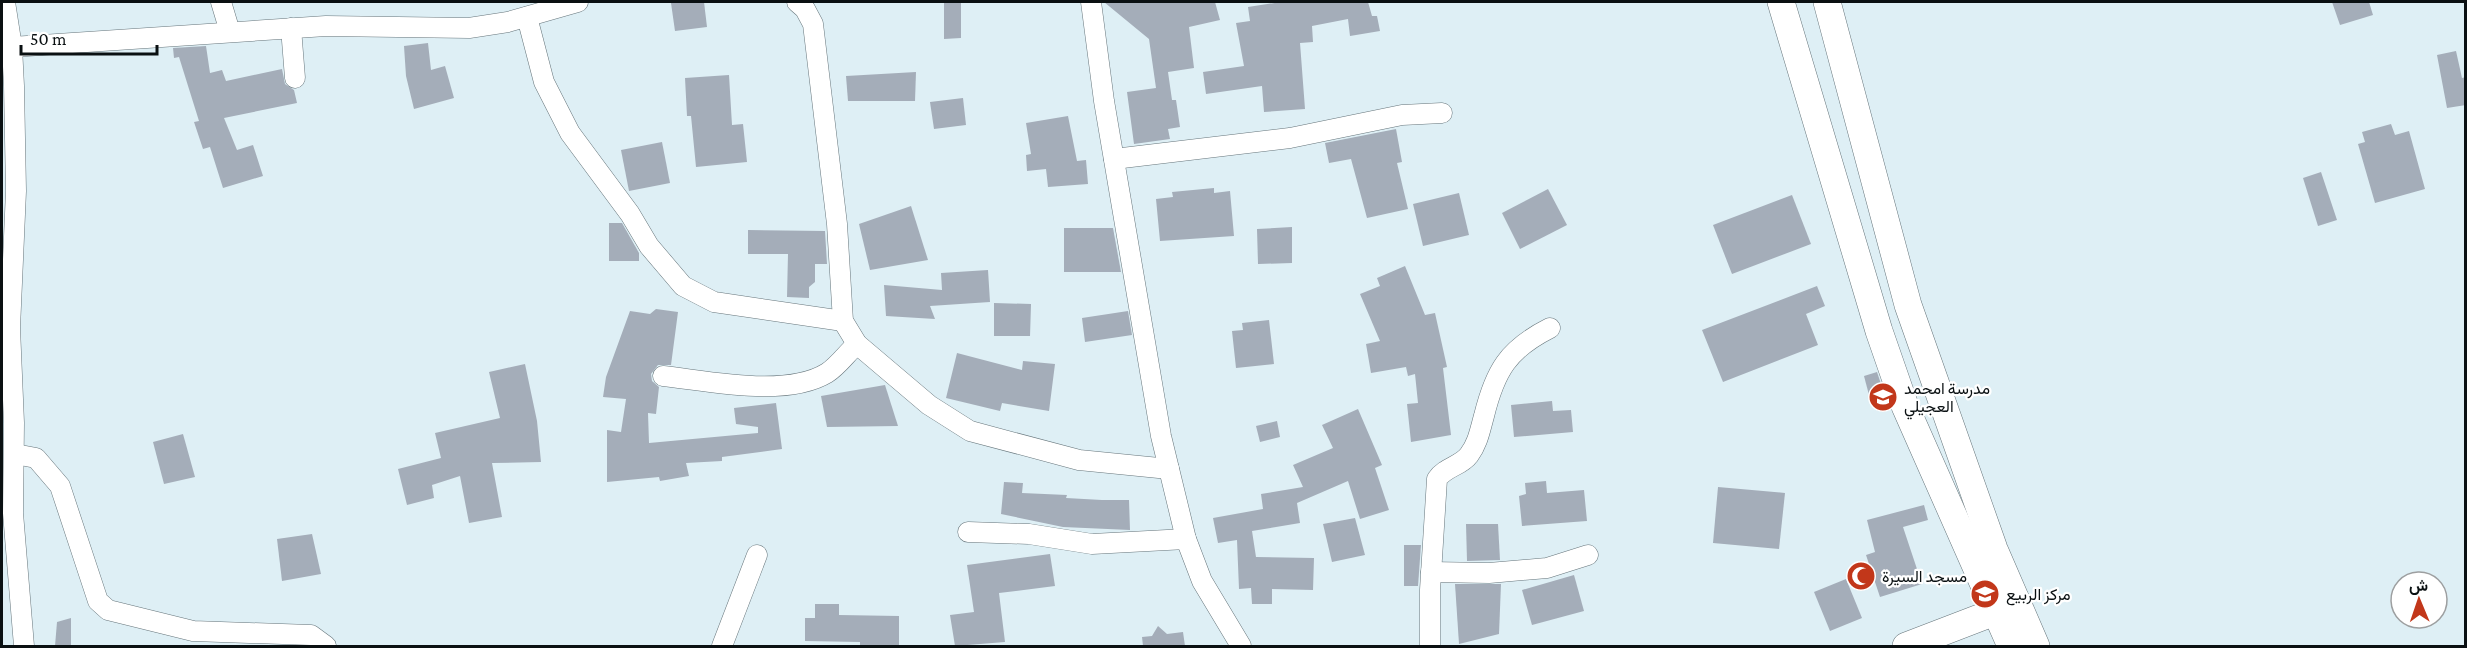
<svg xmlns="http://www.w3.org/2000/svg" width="2467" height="648" viewBox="0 0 2467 648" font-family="'Crimson Pro',Vazirmatn,serif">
	<rect width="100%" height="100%" fill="#deeff5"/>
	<g fill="#a4adb9">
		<polygon points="704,2 707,27 675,31 671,3"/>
		<polygon points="944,2 961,2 961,38 944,39"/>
		<polygon points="1104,2 1215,2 1220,20 1189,27 1194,68 1168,72 1172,100 1176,100 1180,127 1168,129 1170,139 1134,144 1127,92 1156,88 1149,39"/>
		<polygon points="1281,2 1368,2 1372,16 1377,16 1380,31 1350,36 1348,19 1312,26 1313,42 1300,43 1305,109 1264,112 1262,86 1206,94 1203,72 1244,66 1236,23 1250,21 1248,7"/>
		<polygon points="2332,2 2369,2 2373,15 2340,25"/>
		<polygon points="428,43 431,70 445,66 454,98 414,109 406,76 404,46"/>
		<polygon points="206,46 210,73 222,70 226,81 282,69 285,84 294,90 297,103 224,118 237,150 253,145 263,176 223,188 210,147 203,149 194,122 199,121 179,57 174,58 173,48"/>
		<polygon points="2456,51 2462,78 2466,77 2466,105 2447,108 2437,55"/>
		<polygon points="916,72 915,101 848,101 846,76"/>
		<polygon points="729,75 732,125 743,124 747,162 696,167 691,116 687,116 685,78"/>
		<polygon points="963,98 966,125 934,129 930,102"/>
		<polygon points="1068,116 1077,161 1086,160 1088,184 1048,187 1046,169 1027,171 1026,155 1031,154 1026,123"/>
		<polygon points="2391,124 2395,135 2409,131 2425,189 2375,203 2358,144 2365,142 2362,132"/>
		<polygon points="1396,129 1402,162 1397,163 1408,209 1367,218 1351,159 1329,163 1325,143"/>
		<polygon points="662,142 670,183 629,191 621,150"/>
		<polygon points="2321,172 2337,220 2318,226 2303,178"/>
		<polygon points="1214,188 1214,193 1230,191 1234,236 1160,241 1156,199 1173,197 1172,192"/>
		<polygon points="1548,189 1567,225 1520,249 1502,213"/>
		<polygon points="1459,193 1469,235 1423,246 1413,204"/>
		<polygon points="1792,195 1811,244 1732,274 1713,225"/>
		<polygon points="911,206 928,260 870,270 859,224"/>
		<polygon points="609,223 622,223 639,253 639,261 609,261"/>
		<polygon points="1292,227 1292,263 1258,264 1257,229"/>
		<polygon points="1064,228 1113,228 1121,272 1064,272"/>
		<polygon points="748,230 825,231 827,264 815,264 815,282 809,287 809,298 787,297 788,254 748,254"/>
		<polygon points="1405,266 1425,315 1435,313 1447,367 1443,368 1451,435 1411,442 1407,404 1418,403 1415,374 1408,376 1406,367 1371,373 1366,344 1380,341 1360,294 1380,286 1377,278"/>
		<polygon points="988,270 990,302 930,306 935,319 886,316 884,285 942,290 941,273"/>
		<polygon points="1817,286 1825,306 1806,314 1818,345 1723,382 1702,330"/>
		<polygon points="994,303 1031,304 1030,336 994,336"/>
		<polygon points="656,309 678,312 671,365 658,365 651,374 652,381 659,387 656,414 648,413 649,443 758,433 758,427 736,424 734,408 776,403 782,449 722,457 722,461 686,463 689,476 660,481 659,477 607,482 607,430 621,432 626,399 603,397 606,377 630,311 650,314"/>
		<polygon points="1128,311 1132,335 1085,342 1082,318"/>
		<polygon points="1269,320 1274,364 1236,368 1232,331 1243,330 1242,323"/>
		<polygon points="957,353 1022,370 1023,361 1055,364 1049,411 1002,403 1000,411 946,398"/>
		<polygon points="525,364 537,421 541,462 492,463 502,517 469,523 460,476 432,485 434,498 407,505 398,469 441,458 435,433 500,418 489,372"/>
		<polygon points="1877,372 1883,390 1869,395 1864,376"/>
		<polygon points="885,385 898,426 827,427 821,396"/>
		<polygon points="1552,401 1553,411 1571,410 1573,432 1514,437 1511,405"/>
		<polygon points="1358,409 1382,465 1375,468 1389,510 1360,519 1348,481 1297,503 1300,523 1252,531 1256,557 1314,558 1313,590 1272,589 1272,604 1252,604 1251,588 1239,589 1237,540 1218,543 1213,518 1263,509 1261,494 1303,487 1293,465 1333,448 1322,425"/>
		<polygon points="1277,421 1280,437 1260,442 1256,426"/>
		<polygon points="183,434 195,477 164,484 153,442"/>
		<polygon points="1546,481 1547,493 1584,490 1587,521 1522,526 1519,496 1526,494 1525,483"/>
		<polygon points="1004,482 1023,483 1022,493 1067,495 1066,498 1102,500 1129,500 1130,530 1063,527 1001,514"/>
		<polygon points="1718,487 1785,493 1779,549 1713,543"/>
		<polygon points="1924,505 1928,520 1903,527 1922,584 1880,597 1866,555 1875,552 1867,520"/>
		<polygon points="1355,518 1365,555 1332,562 1323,524"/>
		<polygon points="1466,524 1498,524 1500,560 1467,561"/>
		<polygon points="312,534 321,574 282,581 277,539"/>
		<polygon points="1404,545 1421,545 1418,586 1404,586"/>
		<polygon points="1050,554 1055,586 999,593 1005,642 955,646 950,615 974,612 967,565"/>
		<polygon points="1574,575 1584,611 1532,625 1522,590"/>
		<polygon points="1846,579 1862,618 1830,631 1814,592"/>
		<polygon points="1455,584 1501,584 1499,634 1459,644"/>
		<polygon points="815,604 839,604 839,615 899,616 899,646 860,646 860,642 805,641 805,618 815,618"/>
		<polygon points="71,618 71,646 55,646 57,622"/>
		<polygon points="1158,626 1167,634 1183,632 1185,646 1143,646 1142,637 1152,636"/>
	</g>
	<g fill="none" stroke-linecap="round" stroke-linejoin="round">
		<g stroke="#66757b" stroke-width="21">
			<g id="street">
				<polyline points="5,2 12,47 14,86 16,191 10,328 14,423 13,513 24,646"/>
				<polyline points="221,2 230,32"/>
				<polyline points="797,2 805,9 813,24 837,224 843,321 857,344 929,405 970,431 1079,460 1169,469"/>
				<polyline points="1091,2 1104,101 1161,436 1186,539 1202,581 1241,646"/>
				<polyline points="527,17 544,82 570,133 630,214 649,246 683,286 714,302 843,321"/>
				<polyline points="291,28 295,78"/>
				<polyline points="12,47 326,26 469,28 508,22 578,2"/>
				<polyline points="1114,159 1290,138 1402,115 1442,113"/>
				<path d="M663,376c46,5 123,22 164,-3 11,-7 20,-20 30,-29"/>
				<polyline points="15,454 36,458 60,486 98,601 108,610 193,631 311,635 326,646"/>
				<polyline points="968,532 1029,534 1092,544 1186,539"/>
				<polyline points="1431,572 1489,573 1547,568 1588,555"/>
				<polyline points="722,646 757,555"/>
				<path d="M1430,646v-56l7,-111c8,-12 24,-13 32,-24 9,-12 11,-25 15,-39 11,-45 24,-67 66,-88"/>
			</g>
		</g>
		<g stroke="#66757b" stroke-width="28">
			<g id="secondary">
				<polyline points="1781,2 1879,331 1905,406 2011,646"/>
				<polyline points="1827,2 1908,305 1994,549 2036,646"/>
				<polyline points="1906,646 2013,605"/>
			</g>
		</g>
		<use href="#street" stroke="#fff" stroke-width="20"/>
		<use href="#secondary" stroke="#fff" stroke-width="27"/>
	</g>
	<defs>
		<g id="school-disc" transform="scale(1.5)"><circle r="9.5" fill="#c2371a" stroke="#fff"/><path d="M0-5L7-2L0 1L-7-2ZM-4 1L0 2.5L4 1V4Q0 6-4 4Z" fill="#fff"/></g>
		<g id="mosque-disc" transform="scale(1.5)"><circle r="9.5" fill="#c2371a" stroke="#fff"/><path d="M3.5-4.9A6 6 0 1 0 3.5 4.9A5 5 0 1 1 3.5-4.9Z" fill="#fff"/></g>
	</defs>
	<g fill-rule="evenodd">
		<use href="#school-disc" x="1883" y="397"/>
		<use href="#mosque-disc" x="1861" y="576"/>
		<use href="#school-disc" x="1985" y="594"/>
	</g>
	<g text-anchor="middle" stroke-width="4.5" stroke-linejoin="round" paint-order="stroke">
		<g font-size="16" fill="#0a1012" stroke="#fff" text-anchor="start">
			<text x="1904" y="394">مدرسة امحمد<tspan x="1904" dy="18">العجيلي</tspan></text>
			<text x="1882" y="582">مسجد السيرة</text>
			<text x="2006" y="600">مركز الربيع</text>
		</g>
	</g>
	<rect width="2467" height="648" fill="none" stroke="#0a1012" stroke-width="6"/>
	<g transform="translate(2419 600) rotate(358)"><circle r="28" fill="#ffffff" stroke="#9d9fa0" stroke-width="1.5"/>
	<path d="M0-4.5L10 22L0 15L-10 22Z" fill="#c2371a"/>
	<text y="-9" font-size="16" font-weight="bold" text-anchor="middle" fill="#0a1012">ش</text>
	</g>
	<path d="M21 45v9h136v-9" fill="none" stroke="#0a1012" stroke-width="3"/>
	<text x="30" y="45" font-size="18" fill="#0a1012" stroke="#ffffff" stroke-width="4.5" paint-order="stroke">50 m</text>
</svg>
